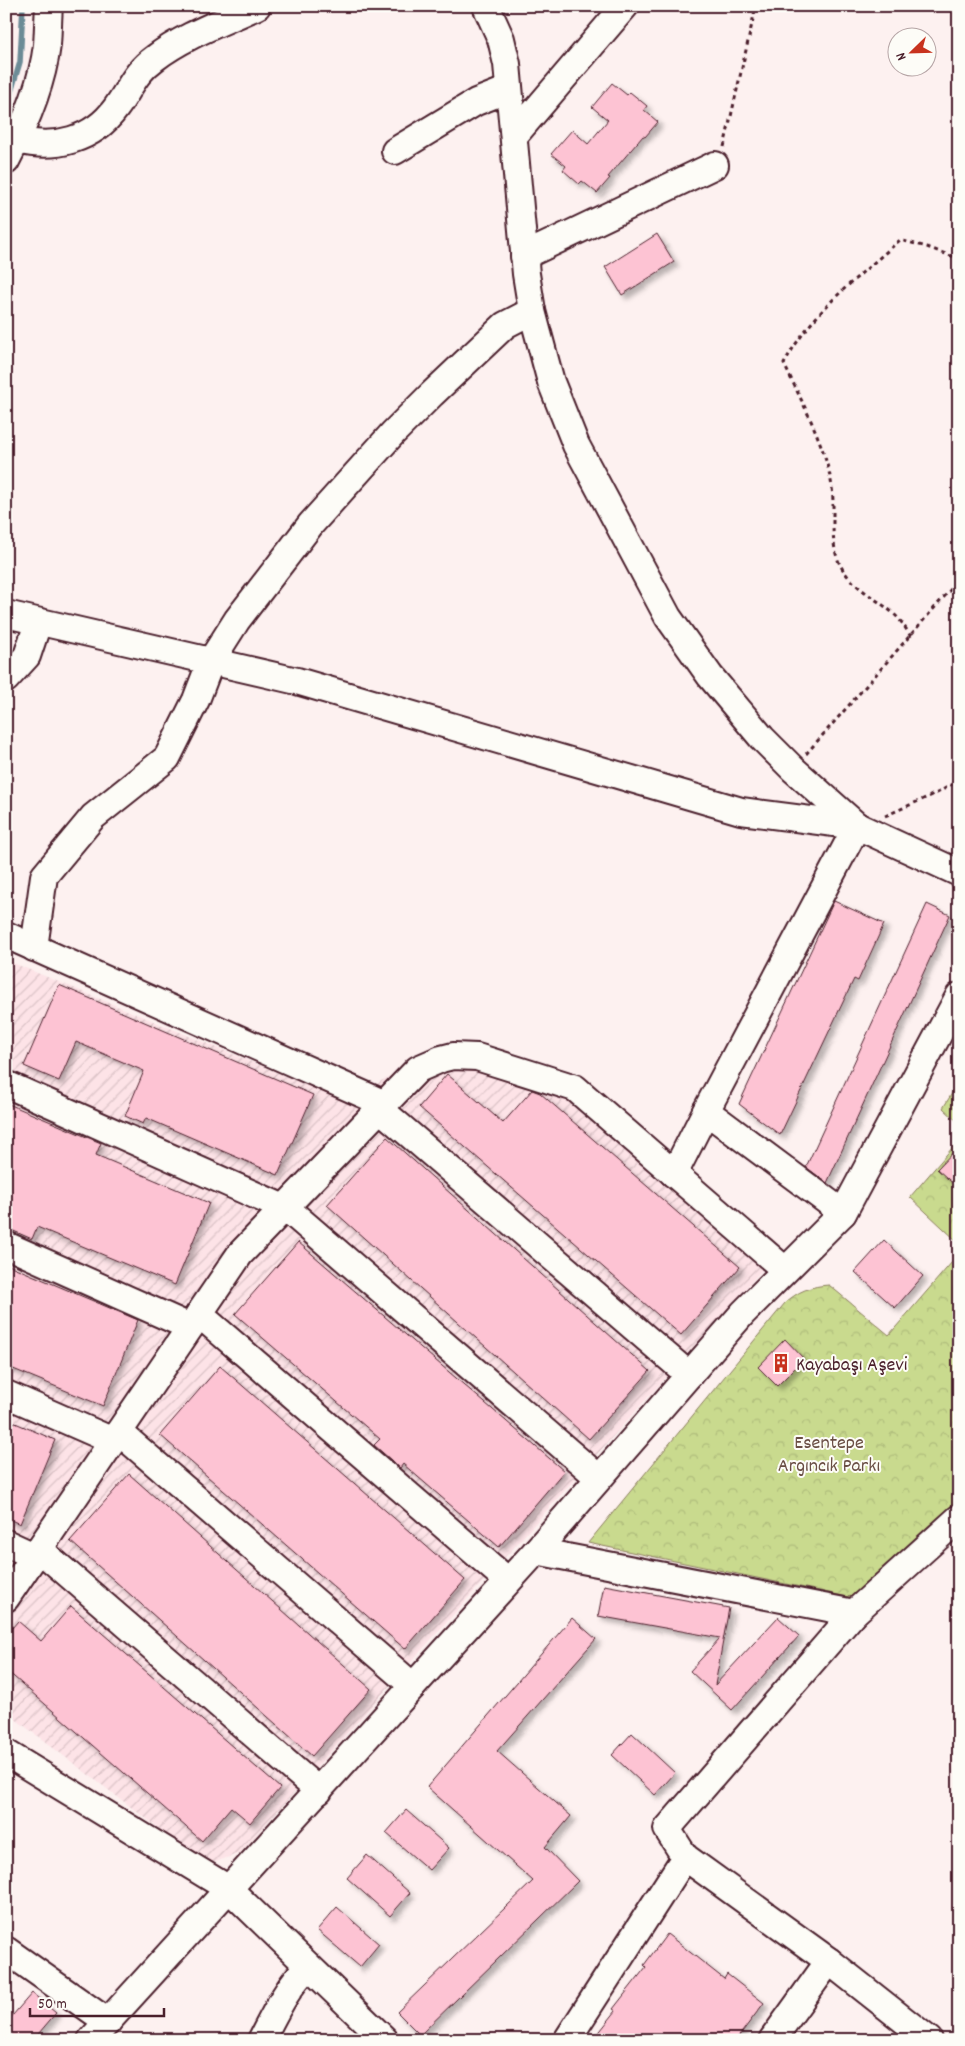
<svg xmlns="http://www.w3.org/2000/svg" width="965" height="2046" viewBox="0 0 965 2046" font-family="Dekko,sans-serif">
	<defs>
		<pattern id="industrial-furrows" width="10" height="10" patternUnits="userSpaceOnUse" patternTransform="scale(1.25)"><rect width="10" height="10" fill="#fde3e7"/><path d="M-1 1l2-2M0 10L10 0M9 11l2-2" fill="none" stroke="#dac2c6"/></pattern>
		<pattern id="park-crowns" width="20" height="18" patternUnits="userSpaceOnUse" patternTransform="scale(1.25)"><rect width="20" height="18" fill="#c9da8e"/><path d="M2 6a3 3 0 1 1 6 0M12 15a3 3 0 1 1 6 0" fill="none" stroke="#aebb7b"/></pattern>
		<filter id="shadow"><feDropShadow dx="4.5" dy="4.5" stdDeviation="2.5" flood-color="#0004"/></filter>
	</defs>
	<rect width="100%" height="100%" fill="#fdf1f0"/>
	<filter id="ink" filterUnits="userSpaceOnUse"><feTurbulence type="fractalNoise" baseFrequency=".02" numOctaves="2"/><feDisplacementMap in="SourceGraphic" scale="10" xChannelSelector="R" yChannelSelector="G"/><feConvolveMatrix kernelMatrix="1 2 1 2 8 2 1 2 1" color-interpolation-filters="sRGB"/></filter>
	<g filter="url(#ink)">
		<polygon fill="url(#industrial-furrows)" points="6,960 353,1104 381,1081 413,1065 527,1060 554,1067 580,1077 780,1250 240,1853 207,1865 6,1712"/>
		<g fill="url(#park-crowns)" stroke="#8a7c5c">
			<polygon points="959,1082 959,1123 943,1108"/>
			<polygon points="959,1140 959,1243 910,1197"/>
			<path d="M959,1254v253l-96,93 -275,-57 197,-240c13,-12 26,-17 44,-18l60,50z"/>
		</g>
		<g fill="none" stroke-linecap="round" stroke-linejoin="round">
			<polyline stroke="#6c8b96" stroke-width="5.5" points="6,109 20,62 23,6"/>
		</g>
		<g fill="#fdc3d3" stroke="#4a1f2b" filter="url(#shadow)">
			<polygon points="612,83 627,95 630,92 647,106 644,110 658,122 645,137 643,136 608,177 610,178 597,193 582,181 579,184 563,170 566,166 551,154 572,130 588,144 608,120 592,107"/>
			<polygon points="657,234 674,262 622,295 605,267"/>
			<polygon points="834,901 884,924 858,981 854,979 780,1135 739,1104"/>
			<polygon points="927,904 950,915 827,1183 806,1167"/>
			<polygon points="59,985 313,1095 278,1175 146,1118 143,1124 125,1116 144,1071 76,1042 59,1081 24,1066"/>
			<polygon points="447,1074 503,1123 532,1090 540,1093 740,1267 681,1335 419,1107"/>
			<polygon points="6,1103 101,1143 96,1155 209,1203 175,1285 37,1227 32,1239 9,1229 14,1217 6,1213"/>
			<polygon points="387,1137 650,1371 589,1439 327,1205"/>
			<polygon points="959,1146 959,1189 937,1169"/>
			<polygon points="884,1240 923,1276 895,1308 855,1272"/>
			<polygon points="298,1242 564,1471 499,1547 403,1464 400,1468 374,1445 380,1439 235,1314"/>
			<polygon points="6,1264 138,1320 103,1406 6,1366"/>
			<polygon points="785,1339 804,1359 777,1386 758,1367"/>
			<polygon points="220,1366 465,1580 405,1649 160,1435"/>
			<polygon points="6,1419 55,1440 20,1524 6,1518"/>
			<polygon points="129,1474 371,1689 312,1756 70,1541"/>
			<polygon points="604,1585 729,1608 715,1685 778,1617 799,1636 732,1710 690,1671 720,1638 598,1616"/>
			<polygon points="71,1606 280,1788 250,1823 231,1807 202,1841 6,1670 6,1635 18,1621 41,1641"/>
			<polygon points="572,1618 596,1639 497,1751 571,1816 545,1847 578,1881 420,2035 397,2012 533,1881 427,1787"/>
			<polygon points="632,1733 675,1773 655,1795 612,1755"/>
			<polygon points="406,1810 449,1848 429,1870 386,1833"/>
			<polygon points="367,1855 410,1893 390,1916 347,1878"/>
			<polygon points="337,1907 379,1944 360,1967 317,1930"/>
			<polygon points="667,1934 724,1979 727,1974 764,2003 736,2040 593,2040 616,2011 613,2009 646,1967 644,1965"/>
			<polygon points="32,1993 56,2013 33,2040 6,2040 6,2023"/>
		</g>
		<g fill="none" stroke-linecap="round" stroke-linejoin="round">
			<g stroke="#4a1f2b" stroke-width="30">
				<g id="minor">
					<polyline points="486,6 501,39 507,64 526,274 532,311 551,382 576,445 668,617 710,676 762,738 793,769 857,826"/>
					<polyline points="514,136 625,6"/>
					<path d="M18,140c36,10 75,0 98,-32 14,-19 18,-35 39,-50 30,-23 68,-36 102,-52"/>
					<polyline points="395,151 476,102 509,89"/>
					<path d="M6,161c19,-36 36,-75 41,-116 1,-13 1,-26 2,-39"/>
					<polyline points="524,256 715,165"/>
					<polyline points="6,614 297,681 741,811 857,826"/>
					<polyline points="6,679 27,656 38,623"/>
					<polyline points="6,935 385,1104"/>
					<polyline points="34,948 44,876 93,817 167,758 196,700 211,661 237,620 311,524 393,433 432,394 505,325 532,311"/>
					<polyline points="6,1084 284,1208"/>
					<polyline points="380,1109 689,1375"/>
					<polyline points="706,1111 843,1213"/>
					<polyline points="674,1174 706,1111 857,826 959,873"/>
					<polyline points="285,1207 599,1478"/>
					<polyline points="6,1245 190,1327"/>
					<polyline points="199,1314 508,1581"/>
					<polyline points="6,1394 113,1441"/>
					<polyline points="119,1432 413,1686"/>
					<polyline points="6,1543 34,1556"/>
					<polyline points="39,1549 319,1791"/>
					<polyline points="536,1551 854,1613"/>
					<polyline points="6,1598 240,1254 418,1069 441,1059 453,1056 477,1057 575,1088 785,1270"/>
					<polyline points="6,1753 229,1889 385,2040"/>
					<polyline points="685,1857 667,1829 854,1613 959,1518"/>
					<polyline points="6,1950 108,2022"/>
					<polyline points="91,2040 536,1551 743,1313 843,1213 959,996"/>
					<path d="M261,2040c14,-27 26,-53 47,-74"/>
					<polyline points="567,2040 685,1857 829,1961 929,2040"/>
					<polyline points="772,2040 829,1961"/>
				</g>
			</g>
			<g stroke="#4a1f2b" stroke-width="3" stroke-dasharray="4 4" stroke-linecap="butt">
				<polyline points="724,147 756,6"/>
				<path d="M911,637c-4,-7 -8,-13 -13,-19 -19,-20 -49,-30 -60,-58 -9,-23 -2,-54 -7,-79 -8,-41 -29,-79 -47,-117 26,-51 74,-87 116,-124l27,7 32,12"/>
				<polyline points="806,754 959,580"/>
				<polyline points="885,816 939,792 959,780"/>
			</g>
			<use href="#minor" stroke="#fdfcf7" stroke-width="26"/>
		</g>
	</g>
	<defs>
		<g id="building-bare" transform="scale(1.5)"><path d="M-4-6H4V6H1V3H-1V6H-4ZM-2.5-4.3h1.7v1.8h-1.7ZM.8-4.3h1.7v1.8H.8ZM-2.5-1h1.7V.8h-1.7ZM.8-1h1.7V.8H.8Z" fill="#c8321e" stroke="#fdfcf7" stroke-width="2.5" paint-order="stroke"/></g>
	</defs>
	<g fill-rule="evenodd">
		<use href="#building-bare" x="781" y="1363"/>
	</g>
	<g text-anchor="middle" stroke-width="4" stroke-linejoin="round" paint-order="stroke">
		<g font-size="20" fill="#4a1f2b" stroke="#fdfcf7" text-anchor="start">
			<text x="796" y="1370">Kayabaşı Aşevi</text>
		</g>
		<g font-size="20" fill="#6a4e44" stroke="#fdfcf7">
			<text x="829" y="1448">Esentepe<tspan x="829" dy="23">Argıncık Parkı</tspan></text>
		</g>
	</g>
	<rect width="965" height="2046" fill="none" stroke="#fdfcf7" stroke-width="25"/>
	<rect x="12" y="12" width="940" height="2021" fill="none" stroke="#4a1f2b" stroke-width="2" filter="url(#ink)"/>
	<g transform="translate(912 52) rotate(247)"><circle r="24" fill="#fdfcf7" stroke="#b5a4a5"/>
	<path d="M0-4L9 19L0 12L-9 19Z" fill="#c8321e"/>
	<text y="-8" font-size="14" font-weight="bold" text-anchor="middle" fill="#4a1f2b">N</text>
	</g>
	<path d="M30 2008v8h134v-8" fill="none" stroke="#4a1f2b" stroke-width="2.5"/>
	<text x="38" y="2008" font-size="15" fill="#4a1f2b" stroke="#fdfcf7" stroke-width="4" paint-order="stroke">50 m</text>
</svg>
